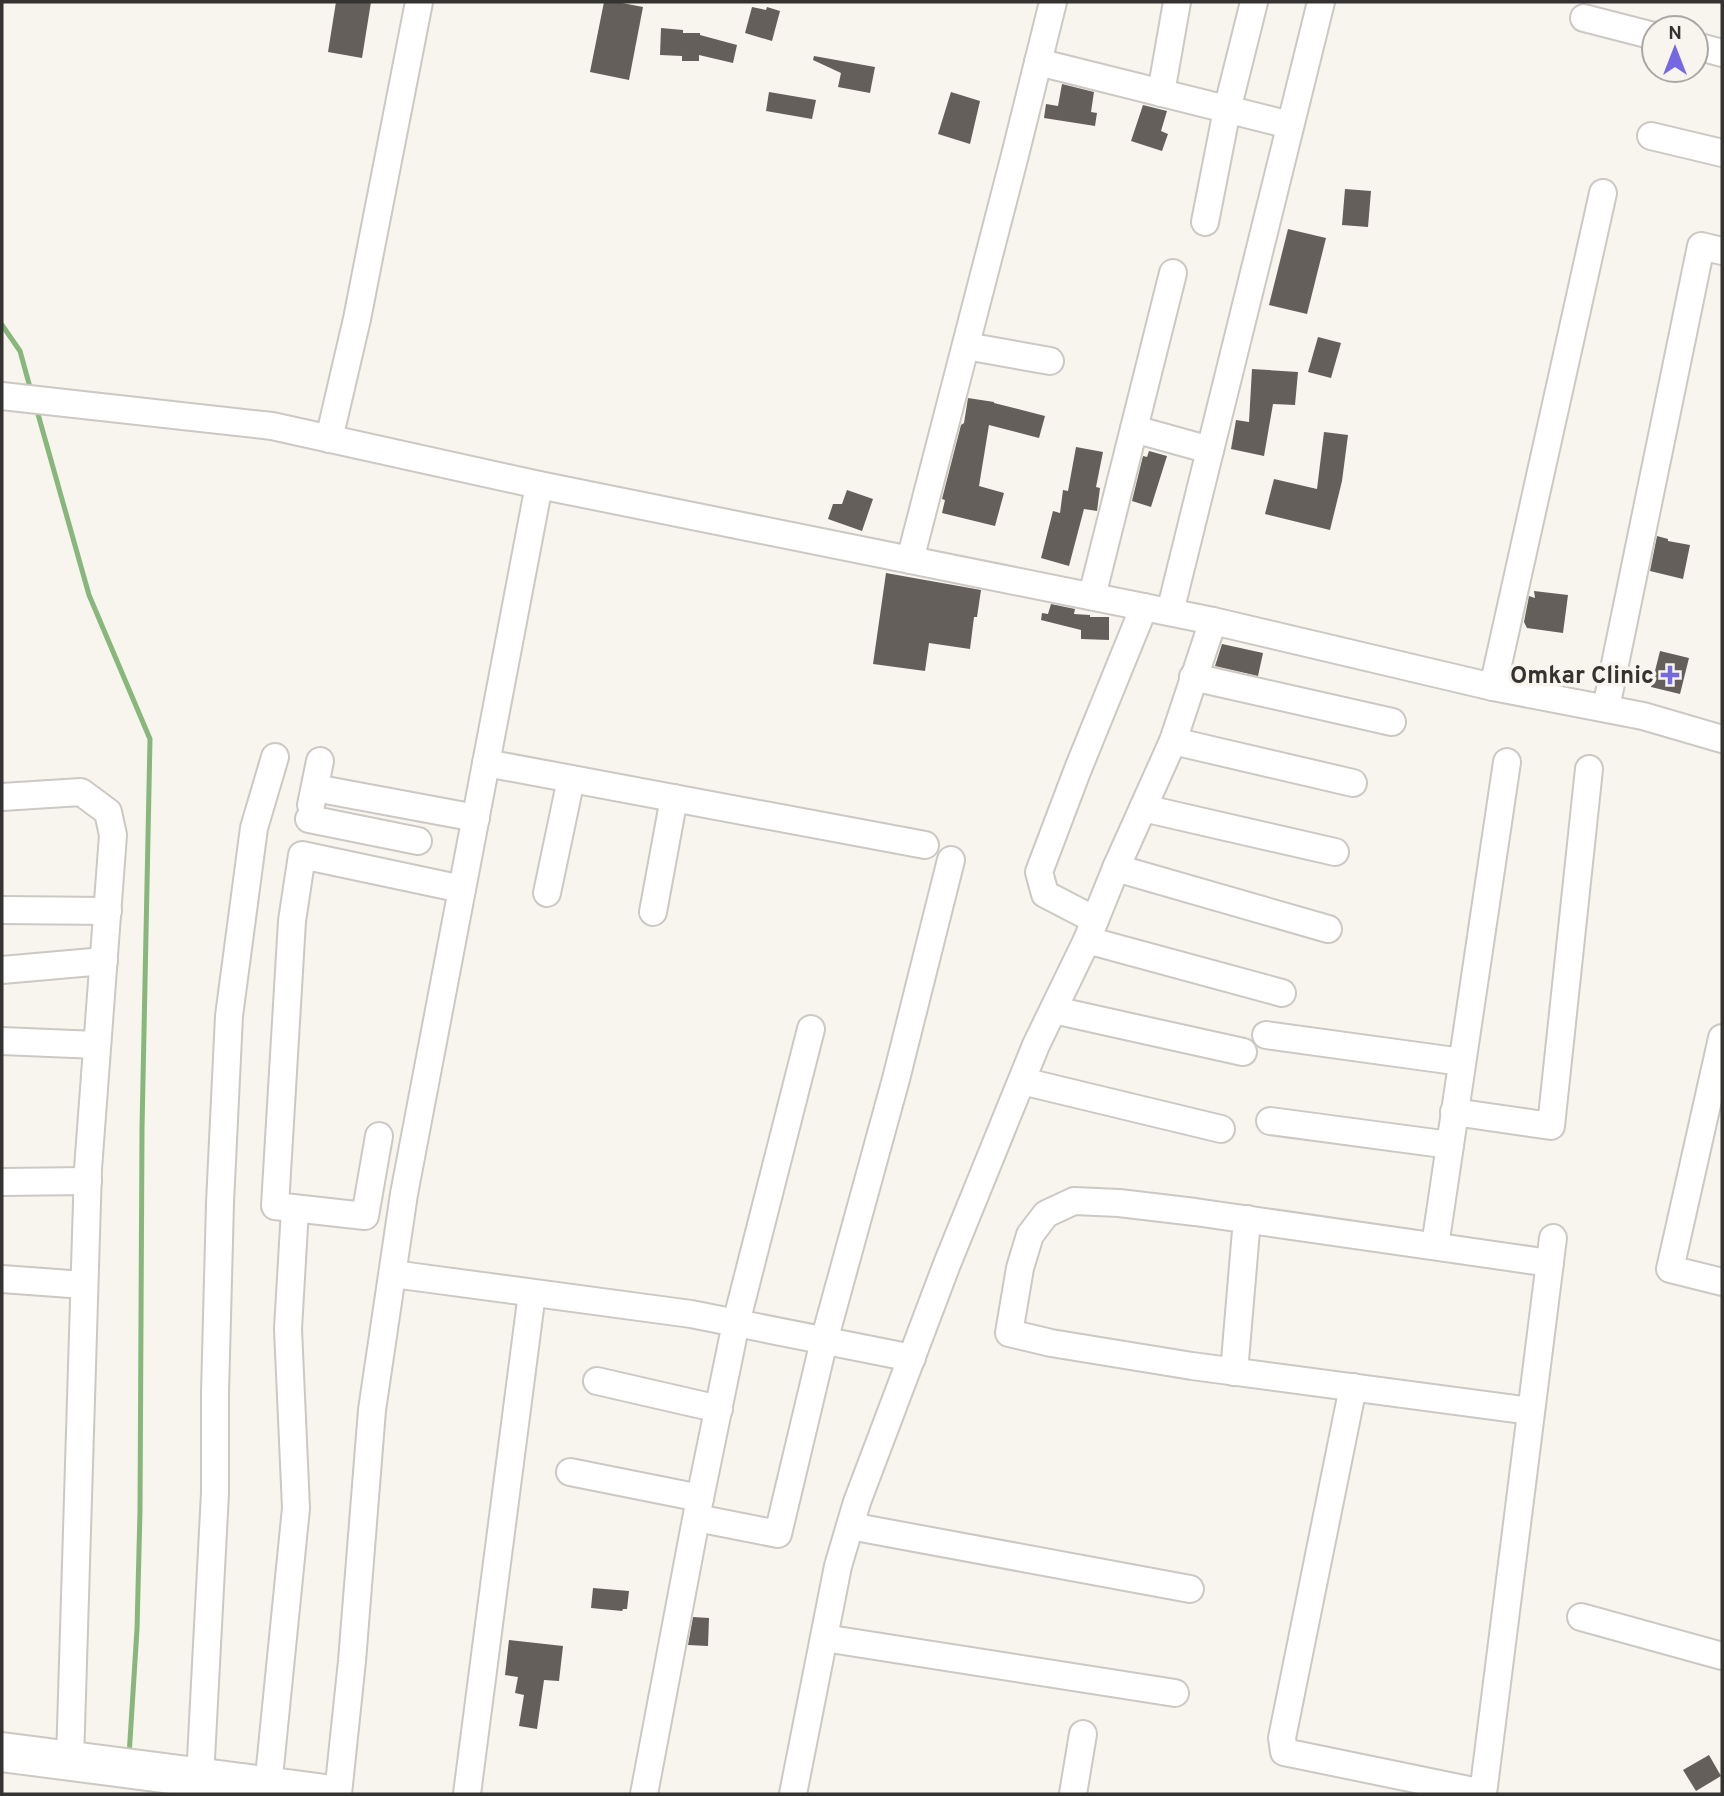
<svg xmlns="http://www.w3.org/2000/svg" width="1724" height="1796" viewBox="0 0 1724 1796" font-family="Overpass,sans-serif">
	<rect width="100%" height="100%" fill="#f8f4ee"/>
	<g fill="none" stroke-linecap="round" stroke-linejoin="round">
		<g stroke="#87b77a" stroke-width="5">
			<polyline points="2,325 20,351 31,391"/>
			<polyline points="36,407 89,595 150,739 142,1129 140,1511 137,1629 129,1756"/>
		</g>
	</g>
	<g fill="#655f5c">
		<polygon points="336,2 371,2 362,58 328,52"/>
		<polygon points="604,2 617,2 643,7 629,80 590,72"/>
		<polygon points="752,7 766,10 767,7 780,11 772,41 745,33"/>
		<polygon points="661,28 683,30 683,33 700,33 700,35 737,45 733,63 699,55 699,61 682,61 682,56 660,55"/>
		<polygon points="814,56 875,67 870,93 838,87 841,73 813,60"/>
		<polygon points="1062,84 1094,92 1091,112 1097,113 1095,126 1044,118 1046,104 1058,106"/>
		<polygon points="769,92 816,100 812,119 766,111"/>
		<polygon points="951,92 980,101 970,144 938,134"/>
		<polygon points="1143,105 1167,111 1161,131 1168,134 1162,151 1131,141"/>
		<polygon points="1345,189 1371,191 1368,227 1342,225"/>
		<polygon points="1288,229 1326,238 1307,314 1269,305"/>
		<polygon points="1318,337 1341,343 1331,378 1308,372"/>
		<polygon points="1252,369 1298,372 1295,405 1273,404 1264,456 1231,449 1236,420 1249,422"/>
		<polygon points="968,398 994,402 994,403 1045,416 1039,438 989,425 979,486 1004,493 995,526 942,513 945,500 942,499 961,425 964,423"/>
		<polygon points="1324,432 1348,435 1342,481 1330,530 1265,514 1274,479 1317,489"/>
		<polygon points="1076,447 1103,452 1096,487 1100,488 1097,511 1084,509 1069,566 1041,558 1053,511 1060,513 1063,490 1068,491"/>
		<polygon points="1149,451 1167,456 1151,507 1132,501 1143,456 1147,457"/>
		<polygon points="847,490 873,499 862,531 828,519 833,504 842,504"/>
		<polygon points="1657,536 1668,539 1668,541 1690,545 1683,579 1650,571"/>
		<polygon points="886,573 981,590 977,617 974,617 970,649 929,643 925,671 873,664"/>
		<polygon points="1534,591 1568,595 1563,633 1527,628 1524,622 1529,596 1535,598"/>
		<polygon points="1051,604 1075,609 1074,614 1090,615 1090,617 1109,617 1109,640 1081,639 1081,630 1041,620 1042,613 1048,614"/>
		<polygon points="1222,644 1263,653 1258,676 1215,666"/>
		<polygon points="1660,651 1689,658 1680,694 1651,687"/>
		<polygon points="593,1588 629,1591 627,1609 623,1609 622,1611 591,1608"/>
		<polygon points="693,1617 709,1618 708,1646 688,1645"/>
		<polygon points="509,1640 563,1646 559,1681 544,1680 537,1729 519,1726 524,1695 515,1693 518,1677 505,1675"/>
		<polygon points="1709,1755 1721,1776 1696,1791 1683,1770"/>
	</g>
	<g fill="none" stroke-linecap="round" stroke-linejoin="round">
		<g stroke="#ccc8c3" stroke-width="30">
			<g id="minor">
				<polyline points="1584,18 1654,36"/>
				<polyline points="1696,46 1722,53"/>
				<polyline points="1038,62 1290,125"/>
				<polyline points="1161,93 1177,2"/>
				<polyline points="1651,136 1722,153"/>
				<polyline points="1205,222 1227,110 1254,2"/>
				<polyline points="966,346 1050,361"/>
				<polyline points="2,396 272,426 539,485 1213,621 1493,687 1643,716 1722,739"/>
				<polyline points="1134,429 1210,450"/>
				<polyline points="329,439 357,319 419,2"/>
				<polyline points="910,560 1015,155 1053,2"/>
				<polyline points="1092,596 1173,273"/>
				<polyline points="1170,612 1321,2"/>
				<polyline points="1193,677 1392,722"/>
				<polyline points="1493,687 1603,193"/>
				<polyline points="1606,708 1701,246 1722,251"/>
				<polyline points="1173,741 1353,783"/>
				<polyline points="486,763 925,845"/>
				<polyline points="315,788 476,818"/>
				<polyline points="2,797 81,792 108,812 113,835 88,1169 70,1761"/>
				<polyline points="311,805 320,761"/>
				<polyline points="1143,808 1335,852"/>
				<polyline points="309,819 418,841"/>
				<polyline points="1116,868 1328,929"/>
				<polyline points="547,893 571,779"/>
				<polyline points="2,910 108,911"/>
				<polyline points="653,912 674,798"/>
				<polyline points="1095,920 1045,894 1039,872 1078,769 1144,607"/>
				<polyline points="1087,940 1282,993"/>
				<polyline points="2,970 104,961"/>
				<polyline points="1054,1010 1243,1052"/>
				<polyline points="1266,1035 1462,1062"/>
				<polyline points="1722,1038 1670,1269 1722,1282"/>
				<polyline points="2,1041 97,1045"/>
				<polyline points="1022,1081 1221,1129"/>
				<polyline points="1454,1112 1551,1126 1589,769"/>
				<polyline points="1270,1121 1450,1145"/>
				<polyline points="379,1136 365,1216 275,1206 292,921 302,855 462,889"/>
				<polyline points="2,1182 88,1181"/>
				<polyline points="1435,1246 1507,762"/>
				<polyline points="393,1274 691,1314 912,1358"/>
				<polyline points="2,1279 84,1285"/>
				<polyline points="1234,1372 1247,1219"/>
				<polyline points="597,1381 719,1409"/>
				<polyline points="1353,1387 1282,1738 1284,1752 1483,1793"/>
				<polyline points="1531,1411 1192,1366 1051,1343 1009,1333 1020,1268 1030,1235 1046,1214 1074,1201 1119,1203 1195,1212 1550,1263"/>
				<polyline points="570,1472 700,1498"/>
				<polyline points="697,1518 778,1534 824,1341 896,1079 951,860"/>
				<polyline points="850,1526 1190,1589"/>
				<polyline points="1581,1617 1722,1656"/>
				<polyline points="824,1638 1175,1693"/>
				<polyline points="200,1778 215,1493 215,1393 220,1203 229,1016 254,828 275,757"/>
				<polyline points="268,1787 296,1508 288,1329 295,1209"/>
				<polyline points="338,1794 352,1661 372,1410 404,1194 539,485"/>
				<polyline points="467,1794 532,1293"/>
				<polyline points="644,1794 700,1498 736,1323 811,1029"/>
				<polyline points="793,1794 838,1566 857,1502 947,1264 1036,1045 1087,940 1116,868 1173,741 1213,621"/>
				<polyline points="1073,1794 1083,1734"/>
				<polyline points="1483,1794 1553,1238"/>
			</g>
		</g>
		<g stroke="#ccc8c3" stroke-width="42">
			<polyline id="highway" points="2,1752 325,1794"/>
		</g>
		<use href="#minor" stroke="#fff" stroke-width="26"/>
		<use href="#highway" stroke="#fff" stroke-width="38"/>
	</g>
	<path fill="#7468e3" stroke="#f8f4ee" stroke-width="2.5" d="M1666.5 664.5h7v7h7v7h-7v7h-7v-7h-7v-7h7z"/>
	<g text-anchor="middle" stroke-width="7" stroke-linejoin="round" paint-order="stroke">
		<g font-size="24" font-weight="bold" fill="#353331" stroke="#f8f4ee" text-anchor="end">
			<text x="1654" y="683">Omkar Clinic</text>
		</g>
	</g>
	<rect width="1724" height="1796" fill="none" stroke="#353331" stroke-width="7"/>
	<g transform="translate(1675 49)"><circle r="33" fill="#f8f4ee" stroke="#aaa7a2" stroke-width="2"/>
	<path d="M0-5L12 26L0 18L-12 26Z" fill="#7468e3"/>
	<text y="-10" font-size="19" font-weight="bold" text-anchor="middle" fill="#353331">N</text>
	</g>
</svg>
